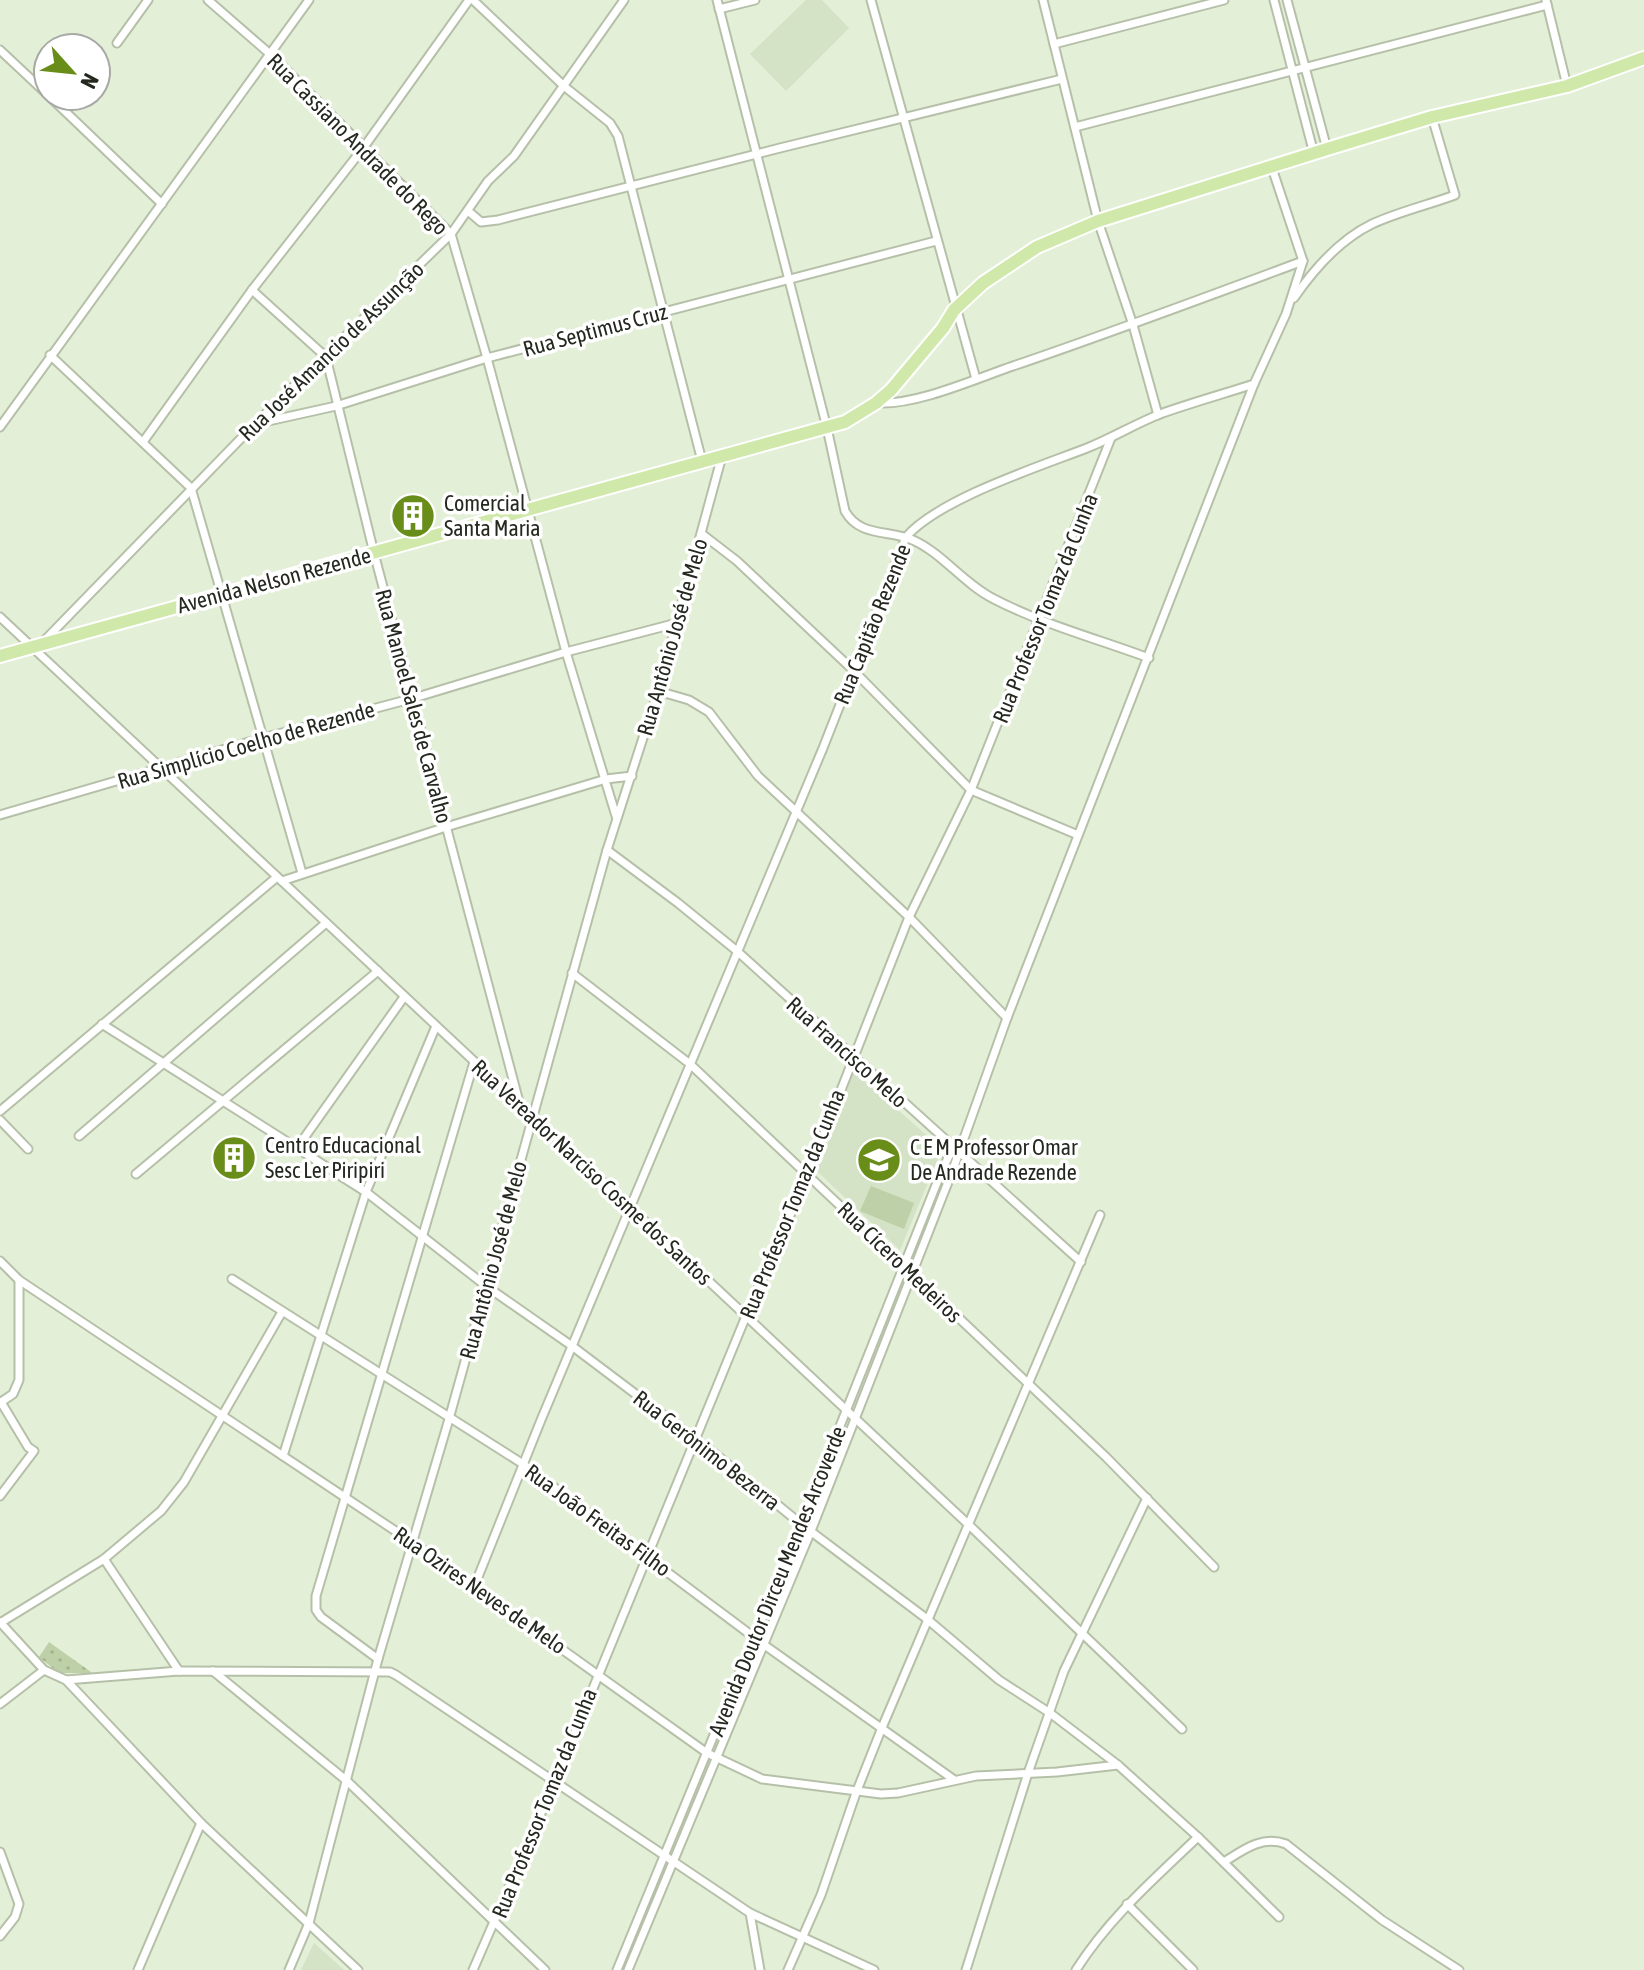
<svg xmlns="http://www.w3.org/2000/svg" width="1644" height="1970" viewBox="0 0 1644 1970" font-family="'Asap Condensed',sans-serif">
	<defs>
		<pattern id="grass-dots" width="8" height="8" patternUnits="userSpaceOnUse" patternTransform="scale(2)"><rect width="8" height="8" fill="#bed0a7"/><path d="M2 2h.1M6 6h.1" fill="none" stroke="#a3b38f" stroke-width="1.8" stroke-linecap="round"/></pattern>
	</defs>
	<rect width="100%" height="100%" fill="#e4efd7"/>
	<g fill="#d4e2c5">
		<polygon points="806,0 822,0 849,28 786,91 750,54"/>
		<polygon points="854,1071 942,1149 900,1250 817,1171"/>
		<polygon points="314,1943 344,1970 301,1970"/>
	</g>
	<polygon fill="url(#grass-dots)" points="49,1642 91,1672 92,1673 59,1673 39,1657"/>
	<polygon fill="#bed0a7" points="871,1186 914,1203 904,1229 860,1211"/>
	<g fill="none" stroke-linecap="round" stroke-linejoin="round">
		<g stroke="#b6c0a9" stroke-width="11">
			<g id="minor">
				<polyline points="208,0 270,54 451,234 487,358 566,652 616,816"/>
				<polyline points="473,0 565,87 610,123 618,136 702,461"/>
				<path d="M717,0l110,428 18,83c15,27 45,18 70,30 29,14 49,43 79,58 48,25 104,40 155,59"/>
				<polyline points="871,0 976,379"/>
				<polyline points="1043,0 1098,221 1133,325 1158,415"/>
				<polyline points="1274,0 1314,154"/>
				<polyline points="1287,0 1327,149"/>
				<polyline points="1546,0 1567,86"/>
				<polyline points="719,9 755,0"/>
				<polyline points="117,43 148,0"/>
				<polyline points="1054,44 1224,0"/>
				<polyline points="0,50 48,95"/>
				<polyline points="49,96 162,204"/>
				<polyline points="1075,127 1547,5"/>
				<polyline points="468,211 481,222 498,220 780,148 1062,79"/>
				<polyline points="252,290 326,357 374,553 519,1102"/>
				<path d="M1294,298c20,-29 45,-58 78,-74 26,-12 56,-19 83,-29l-23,-78"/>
				<polyline points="50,355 191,488 302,873"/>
				<path d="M878,403c39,2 97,-24 135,-37 97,-33 193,-69 290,-105"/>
				<polyline points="255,424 336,406 487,358 936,241"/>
				<polyline points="0,427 309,0"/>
				<polyline points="143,442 252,290 364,147 469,0"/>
				<polyline points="702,534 737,561 853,670 971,790 1078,835"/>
				<polyline points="0,617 969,1525 1182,1729"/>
				<polyline points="45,640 255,424 451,234 488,181 514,156 624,0"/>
				<polyline points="658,691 689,700 709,712 758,776 909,917 1007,1018"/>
				<polyline points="0,815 263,738 414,698 566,652 677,623"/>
				<polyline points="607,850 678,903 737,951 1081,1262"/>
				<polyline points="282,881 446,827 606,779 632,776"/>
				<polyline points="572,973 690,1064 1106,1457 1214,1567"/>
				<polyline points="102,1024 366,1192 486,1286 572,1346 719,1457 801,1524 927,1619 999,1680 1050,1713 1118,1765 1198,1837 1279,1917"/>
				<polyline points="0,1111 277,877"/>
				<polyline points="0,1120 28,1149"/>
				<polyline points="79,1136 326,923"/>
				<polyline points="297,1148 404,997"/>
				<polyline points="136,1174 378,971"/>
				<polyline points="0,1261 19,1280 412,1542 707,1753 762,1779 881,1794 898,1793 976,1776 1057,1772 1118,1765"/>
				<polyline points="232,1279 523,1464 763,1644 953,1779"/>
				<polyline points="1,1402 13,1394 19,1380 19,1280"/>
				<polyline points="283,1456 366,1192 436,1026"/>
				<polyline points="0,1496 34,1451 28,1447 1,1402"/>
				<polyline points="104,1559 179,1671"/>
				<path d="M474,1587l67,-167 282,-672 83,-211c33,-38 132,-70 181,-89 25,-10 48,-24 73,-34 31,-11 63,-20 94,-30"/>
				<polyline points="0,1622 44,1670 66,1680 201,1823 358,1970"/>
				<polyline points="0,1623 104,1559 161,1511 184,1482 282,1312"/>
				<polyline points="378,1659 321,1617 316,1610 316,1596 474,1062"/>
				<polyline points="213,1671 347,1781 545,1970"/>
				<polyline points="66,1680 179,1671 390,1672 396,1675 750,1913 874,1970"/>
				<polyline points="0,1704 44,1670"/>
				<polyline points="0,1852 19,1904 15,1917 0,1936"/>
				<path d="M1224,1862c19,-12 38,-27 62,-18l96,76 77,50"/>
				<polyline points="1127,1904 1193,1970"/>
				<polyline points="750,1913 760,1970"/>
				<polyline points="138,1970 201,1823"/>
				<polyline points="289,1970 309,1923 378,1659 449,1419 607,850 658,691 722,456"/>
				<polyline points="473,1970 555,1781 746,1316 808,1174 909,917 971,790 1111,438"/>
				<polyline points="617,1970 801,1524 940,1175 953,1147 963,1139"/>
				<polyline points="628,1970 811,1531 952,1172 1007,1018 1254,384 1286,314 1303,261 1272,168"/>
				<polyline points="788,1970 821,1895 856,1793 881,1730 1100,1215"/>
				<polyline points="966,1970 1028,1773 1064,1671 1147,1498"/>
				<path d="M1076,1970c33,-52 78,-91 122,-133"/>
			</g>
		</g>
		<g stroke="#fff" stroke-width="16">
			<polyline id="primary" points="0,656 845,422 876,403 891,390 943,328 954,310 983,283 1037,247 1098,221 1327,149 1432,117 1567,86 1644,58"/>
		</g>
		<use href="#minor" stroke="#fff" stroke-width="7"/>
		<use href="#primary" stroke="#d0e9aa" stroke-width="12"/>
	</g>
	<defs>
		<g id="building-disc" transform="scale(2.3)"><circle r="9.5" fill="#688d19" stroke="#fff"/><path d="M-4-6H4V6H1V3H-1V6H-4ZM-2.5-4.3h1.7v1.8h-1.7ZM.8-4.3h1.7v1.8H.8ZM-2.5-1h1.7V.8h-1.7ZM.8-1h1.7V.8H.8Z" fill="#fff"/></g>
		<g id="school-disc" transform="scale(2.3)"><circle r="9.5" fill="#688d19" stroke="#fff"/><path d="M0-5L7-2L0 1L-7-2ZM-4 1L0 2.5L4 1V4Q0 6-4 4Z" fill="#fff"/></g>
	</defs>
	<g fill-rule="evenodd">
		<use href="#building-disc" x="413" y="516"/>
		<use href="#building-disc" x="234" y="1158"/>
		<use href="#school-disc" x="879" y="1160"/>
	</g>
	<g text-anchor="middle" stroke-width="7" stroke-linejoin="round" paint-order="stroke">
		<g font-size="22" fill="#24281f" stroke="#fff">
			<text transform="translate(358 144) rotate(45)" y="8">Rua Cassiano Andrade do Rego</text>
			<text transform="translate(595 330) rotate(-15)" y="8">Rua Septimus Cruz</text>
			<text transform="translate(331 351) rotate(-44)" y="8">Rua José Amancio de Assunção</text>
			<text transform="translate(274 580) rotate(-15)" y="8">Avenida Nelson Rezende</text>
			<text transform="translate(1045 608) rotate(-68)" y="8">Rua Professor Tomaz da Cunha</text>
			<text transform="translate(872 624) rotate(-68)" y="8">Rua Capitão Rezende</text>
			<text transform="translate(672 637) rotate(-74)" y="8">Rua Antônio José de Melo</text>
			<text transform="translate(414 706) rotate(75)" y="8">Rua Manoel Sales de Carvalho</text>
			<text transform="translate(246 745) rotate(-16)" y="8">Rua Simplício Coelho de Rezende</text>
			<text transform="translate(847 1052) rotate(42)" y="8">Rua Francisco Melo</text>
			<text transform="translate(592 1172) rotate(43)" y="8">Rua Vereador Narciso Cosme dos Santos</text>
			<text transform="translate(792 1204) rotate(-68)" y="8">Rua Professor Tomaz da Cunha</text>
			<text transform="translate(493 1260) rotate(-75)" y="8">Rua Antônio José de Melo</text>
			<text transform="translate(900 1262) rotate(44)" y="8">Rua Cícero Medeiros</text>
			<text transform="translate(707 1450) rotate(38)" y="8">Rua Gerônimo Bezerra</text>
			<text transform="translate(598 1520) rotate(36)" y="8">Rua João Freitas Filho</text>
			<text transform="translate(777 1581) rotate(-68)" y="8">Avenida Doutor Dirceu Mendes Arcoverde</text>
			<text transform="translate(480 1590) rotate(35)" y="8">Rua Ozires Neves de Melo</text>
			<text transform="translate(544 1803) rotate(-68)" y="8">Rua Professor Tomaz da Cunha</text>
		</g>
		<g font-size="22" fill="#24281f" stroke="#fff" text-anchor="start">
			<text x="444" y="511">Comercial<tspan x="444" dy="25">Santa Maria</tspan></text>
			<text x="265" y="1153">Centro Educacional<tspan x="265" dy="25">Sesc Ler Piripiri</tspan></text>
			<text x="910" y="1155">C E M Professor Omar<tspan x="910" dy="25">De Andrade Rezende</tspan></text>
		</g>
	</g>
	<g transform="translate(72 72) rotate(117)"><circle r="38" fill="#ffffff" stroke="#a7a9a5" stroke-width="2"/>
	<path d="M0-6L14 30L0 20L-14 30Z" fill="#688d19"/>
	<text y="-12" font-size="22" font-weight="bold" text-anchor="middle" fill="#24281f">N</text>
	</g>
</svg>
